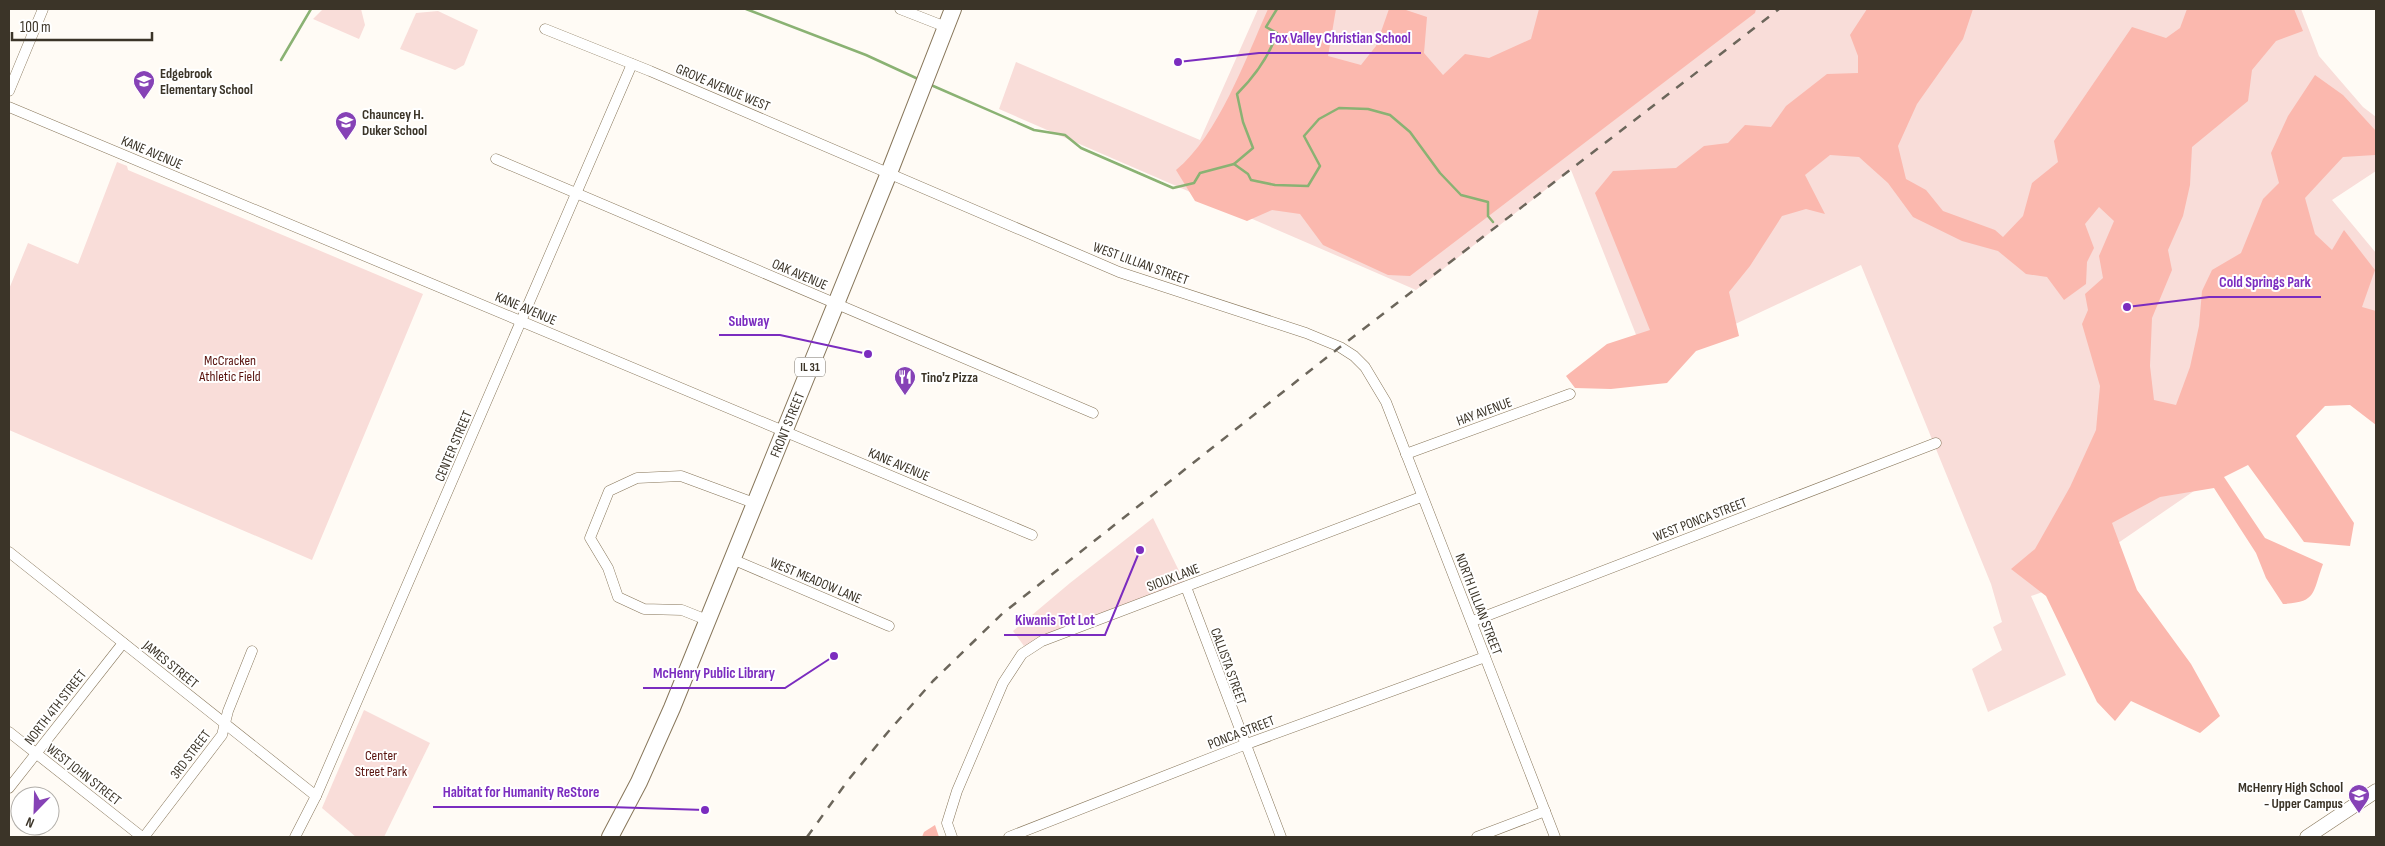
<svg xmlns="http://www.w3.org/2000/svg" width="2385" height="846" viewBox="0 0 2385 846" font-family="'Sofia Sans Condensed',sans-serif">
	<rect width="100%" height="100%" fill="#fffbf5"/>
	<g fill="#f9ddd9">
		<polygon points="323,9 361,9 365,25 359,39 313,19"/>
		<polygon points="1258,9 2301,9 2319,56 2363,107 2376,117 2376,171 2332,200 2376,253 2376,349 2315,408 2051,589 2031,596 2066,675 1988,712 1972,669 2002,650 1993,627 2002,622 1991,584 1861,265 1648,365 1571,170 1416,290 999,109 1016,62 1200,140"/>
		<polygon points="438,11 478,30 464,65 455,70 400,49 416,13"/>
		<polygon points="117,162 127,166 128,170 423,294 312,560 9,430 9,289 28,243 78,264"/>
		<polygon points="1153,518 1185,583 1024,646 1013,631 1070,583"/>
		<polygon points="364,710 430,743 384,837 356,837 322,808"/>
	</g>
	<g fill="#fbb8ae">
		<path d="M1268,9h68l-8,47 33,9 15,-19 13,-37h14l24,8 -3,36 19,22 22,-21 24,4 42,-19 8,-30h217l-1,4 -345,263 -22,-1 -65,-30 -23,-31 -28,-4 -25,11 -52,-20 -19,-31c42,-34 70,-112 92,-161z"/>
		<path d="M1867,9h106l-10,30 -46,65 -19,42 8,33 20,11 17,21 52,19 8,7 20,-21 9,-33 26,-21 -4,-21 78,-114 34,11 14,-10 7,-19h107l9,22 -27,10 -24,29 -4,31 -56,46 -2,38 -7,31 -15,34 4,20 -20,48 -2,48 4,34 22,5 14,-38 9,-41 3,-35 10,-21 29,-17 22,-54 16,-16 -8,-30 17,-37 27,-41 28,20 33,36 -1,24 -32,2 -38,41 10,36 17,16 12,-20 31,40 -13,37 14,4v114l-26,-20 -25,1 -29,30 58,87 -4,23 -46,-4 -56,-77 -24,12 41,61 58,26c-11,30 -6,38 -40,40l-17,-26 -10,-25 -42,-65 -54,9 -48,26 25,67 54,74 29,52 -20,17 -69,-32 -16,20 -18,-19 -51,-106 -35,-27 24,-20 35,-62 26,-57 4,-44 -18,-62 6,-14 -3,-16 18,-16 -4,-22 15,-35 -15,-14 -14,17 9,24 -7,14 -1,22 -22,16 -17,-23 -21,-3 -28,-23 -36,-10 -49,-24 -25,-34 -29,-26 -29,-2 -25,20 20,39 -19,-5 -24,7 -32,50 -21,26 10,44 -43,15 -29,32 -56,6 -36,-1 -9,-12 41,-32 43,-14 -55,-137 18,-22 63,-3 28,-22 24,-3 17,-18 26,2 15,-21 41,-32 31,-1v-17l-8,-21z"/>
		<polygon points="935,825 939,837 922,837 924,832"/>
	</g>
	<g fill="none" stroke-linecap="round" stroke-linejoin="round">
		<g stroke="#8ab273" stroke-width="2.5">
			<polyline points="746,9 866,55 916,78"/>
			<polyline points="281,60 311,9"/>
			<polyline points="931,85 1034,130 1065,135 1081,148 1173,188 1194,183 1200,173 1234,164 1248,174 1251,180 1275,185 1308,186 1320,166 1304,136 1319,119 1339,108 1368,109 1390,115 1410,132 1440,173 1461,195 1488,202 1488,216 1493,222"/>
			<path d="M1234,164l19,-16 -10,-26 -6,-28c17,-17 32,-37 40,-61l-11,-6 11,-18"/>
		</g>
		<g stroke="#87765a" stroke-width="11">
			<g id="minor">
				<polyline points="900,9 946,27"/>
				<polyline points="545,29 650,71 1119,272 1306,333 1340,347 1354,356 1365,367 1386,402 1555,837"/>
				<polyline points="9,91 43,9"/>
				<polyline points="9,107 1032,535"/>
				<polyline points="496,159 1093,413"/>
				<polyline points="1406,454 1570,394"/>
				<polyline points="9,552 316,796"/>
				<polyline points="732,559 889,626"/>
				<polyline points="1186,587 1281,837"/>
				<polyline points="707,620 682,610 644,609 618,597 608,568 590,538 609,491 637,478 681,476 754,503"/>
				<polyline points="1473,621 1936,443"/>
				<polyline points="9,732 142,837"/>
				<polyline points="9,788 123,643"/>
				<polyline points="144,837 222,735 228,711 252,651"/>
				<polyline points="295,837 316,796 632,64"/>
				<polyline points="952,837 947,823 957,791 1003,683 1022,654 1042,641 1421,497"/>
				<polyline points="1009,837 1244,745 1485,657"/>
				<polyline points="1477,837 1545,811"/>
			</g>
		</g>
		<g stroke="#87765a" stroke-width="15">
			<polyline id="tertiary" points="2307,837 2376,791"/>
		</g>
		<g stroke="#87765a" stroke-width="18">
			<g id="primary">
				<path id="s1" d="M610,837l29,-55 33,-74 217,-535 64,-164"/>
			</g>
		</g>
		<use href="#minor" stroke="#fff" stroke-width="10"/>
		<use href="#tertiary" stroke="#fff" stroke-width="14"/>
		<use href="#primary" stroke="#fff" stroke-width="16"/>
		<polyline stroke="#6c665b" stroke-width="2.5" stroke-dasharray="9 9" stroke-linecap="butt" points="807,837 849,779 888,732 933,681 1003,613 1340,347 1779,9"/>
	</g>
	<defs>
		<g id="school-pin" transform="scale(1.125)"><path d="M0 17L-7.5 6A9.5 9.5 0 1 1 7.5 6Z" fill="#8642b6" stroke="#fff"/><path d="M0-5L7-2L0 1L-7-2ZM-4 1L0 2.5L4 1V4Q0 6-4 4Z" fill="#fff"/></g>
		<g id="restaurant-pin" transform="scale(1.125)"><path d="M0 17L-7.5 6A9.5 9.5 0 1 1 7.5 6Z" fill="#8642b6" stroke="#fff"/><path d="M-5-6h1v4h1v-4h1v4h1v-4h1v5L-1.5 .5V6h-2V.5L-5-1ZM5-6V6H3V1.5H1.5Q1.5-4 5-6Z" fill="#fff"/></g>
	</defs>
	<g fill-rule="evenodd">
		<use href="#school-pin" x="144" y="81"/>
		<use href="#school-pin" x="346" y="122"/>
		<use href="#restaurant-pin" x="905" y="377"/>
		<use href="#school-pin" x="2359" y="795"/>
	</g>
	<g text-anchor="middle" stroke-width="4" stroke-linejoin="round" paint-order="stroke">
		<rect fill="#fff" stroke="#767168" stroke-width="1" x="795" y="357.5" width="30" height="19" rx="4"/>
		<g font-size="12" font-weight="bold" fill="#3b3428">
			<text x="810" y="371">IL 31</text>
		</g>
		<g font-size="14" font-weight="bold" fill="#3b3428" stroke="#fff" text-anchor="start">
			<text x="160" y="78">Edgebrook<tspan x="160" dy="16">Elementary School</tspan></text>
			<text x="362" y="119">Chauncey H.<tspan x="362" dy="16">Duker School</tspan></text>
			<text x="921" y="382">Tino'z Pizza</text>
			<text x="2343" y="792" text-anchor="end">McHenry High School<tspan x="2343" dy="16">- Upper Campus</tspan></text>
		</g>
		<g font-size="14" fill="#3b3428" stroke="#fff">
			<text transform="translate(723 87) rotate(23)" y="5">GROVE AVENUE WEST</text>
			<text transform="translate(152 152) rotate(23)" y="5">KANE AVENUE</text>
			<text transform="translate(1141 263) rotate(20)" y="5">WEST LILLIAN STREET</text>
			<text transform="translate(800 274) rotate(23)" y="5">OAK AVENUE</text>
			<text transform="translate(526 308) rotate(23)" y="5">KANE AVENUE</text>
			<text transform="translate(1484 411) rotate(-20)" y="5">HAY AVENUE</text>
			<text dy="5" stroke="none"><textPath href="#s1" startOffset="449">FRONT STREET</textPath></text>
			<text transform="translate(453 446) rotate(-67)" y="5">CENTER STREET</text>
			<text transform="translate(899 464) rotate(23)" y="5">KANE AVENUE</text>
			<text transform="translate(1700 519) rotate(-21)" y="5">WEST PONCA STREET</text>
			<text transform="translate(1173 577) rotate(-21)" y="5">SIOUX LANE</text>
			<text transform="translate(816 580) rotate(23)" y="5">WEST MEADOW LANE</text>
			<text transform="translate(1479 604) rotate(69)" y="5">NORTH LILLIAN STREET</text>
			<text transform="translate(171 664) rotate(39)" y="5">JAMES STREET</text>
			<text transform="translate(1229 666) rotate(70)" y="5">CALLISTA STREET</text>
			<text transform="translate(55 707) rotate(-52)" y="5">NORTH 4TH STREET</text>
			<text transform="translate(1241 732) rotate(-21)" y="5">PONCA STREET</text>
			<text transform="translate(190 754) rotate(-53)" y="5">3RD STREET</text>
			<text transform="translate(84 774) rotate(38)" y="5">WEST JOHN STREET</text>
		</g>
		<g font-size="14" fill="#58120d" stroke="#fff">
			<text x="230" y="365">McCracken<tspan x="230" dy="16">Athletic Field</tspan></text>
			<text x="381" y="760">Center<tspan x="381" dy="16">Street Park</tspan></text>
		</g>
	</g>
	<path fill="none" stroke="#7b2cbf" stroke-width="2" d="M1178 62L1259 53H1421M2127 307L2209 297H2321M868 354L780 335H719M1140 550L1105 635H1004M834 656L785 688H643M705 810L609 807H433"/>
	<g fill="#7b2cbf" stroke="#fff" stroke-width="2">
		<circle cx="1178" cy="62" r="5"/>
		<circle cx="2127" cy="307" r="5"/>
		<circle cx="868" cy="354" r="5"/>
		<circle cx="1140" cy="550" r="5"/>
		<circle cx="834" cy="656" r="5"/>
		<circle cx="705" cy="810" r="5"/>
	</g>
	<g font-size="15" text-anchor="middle" font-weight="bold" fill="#7b2cbf" stroke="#fff" stroke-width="4" stroke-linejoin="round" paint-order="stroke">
		<text x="1340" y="43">Fox Valley Christian School</text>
		<text x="2265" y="287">Cold Springs Park</text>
		<text x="749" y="326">Subway</text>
		<text x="1055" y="625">Kiwanis Tot Lot</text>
		<text x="714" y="678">McHenry Public Library</text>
		<text x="521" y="797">Habitat for Humanity ReStore</text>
	</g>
	<rect width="2385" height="846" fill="none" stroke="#3b3428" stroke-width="20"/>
	<g transform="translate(35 811) rotate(203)"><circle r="24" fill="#ffffff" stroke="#b1aea9"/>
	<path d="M0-4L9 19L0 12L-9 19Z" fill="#8642b6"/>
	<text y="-8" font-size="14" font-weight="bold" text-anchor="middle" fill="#3b3428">N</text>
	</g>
	<path d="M12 32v8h140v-8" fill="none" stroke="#3b3428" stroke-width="2.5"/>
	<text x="20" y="32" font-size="15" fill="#3b3428" stroke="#ffffff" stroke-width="4" paint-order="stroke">100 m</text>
</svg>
